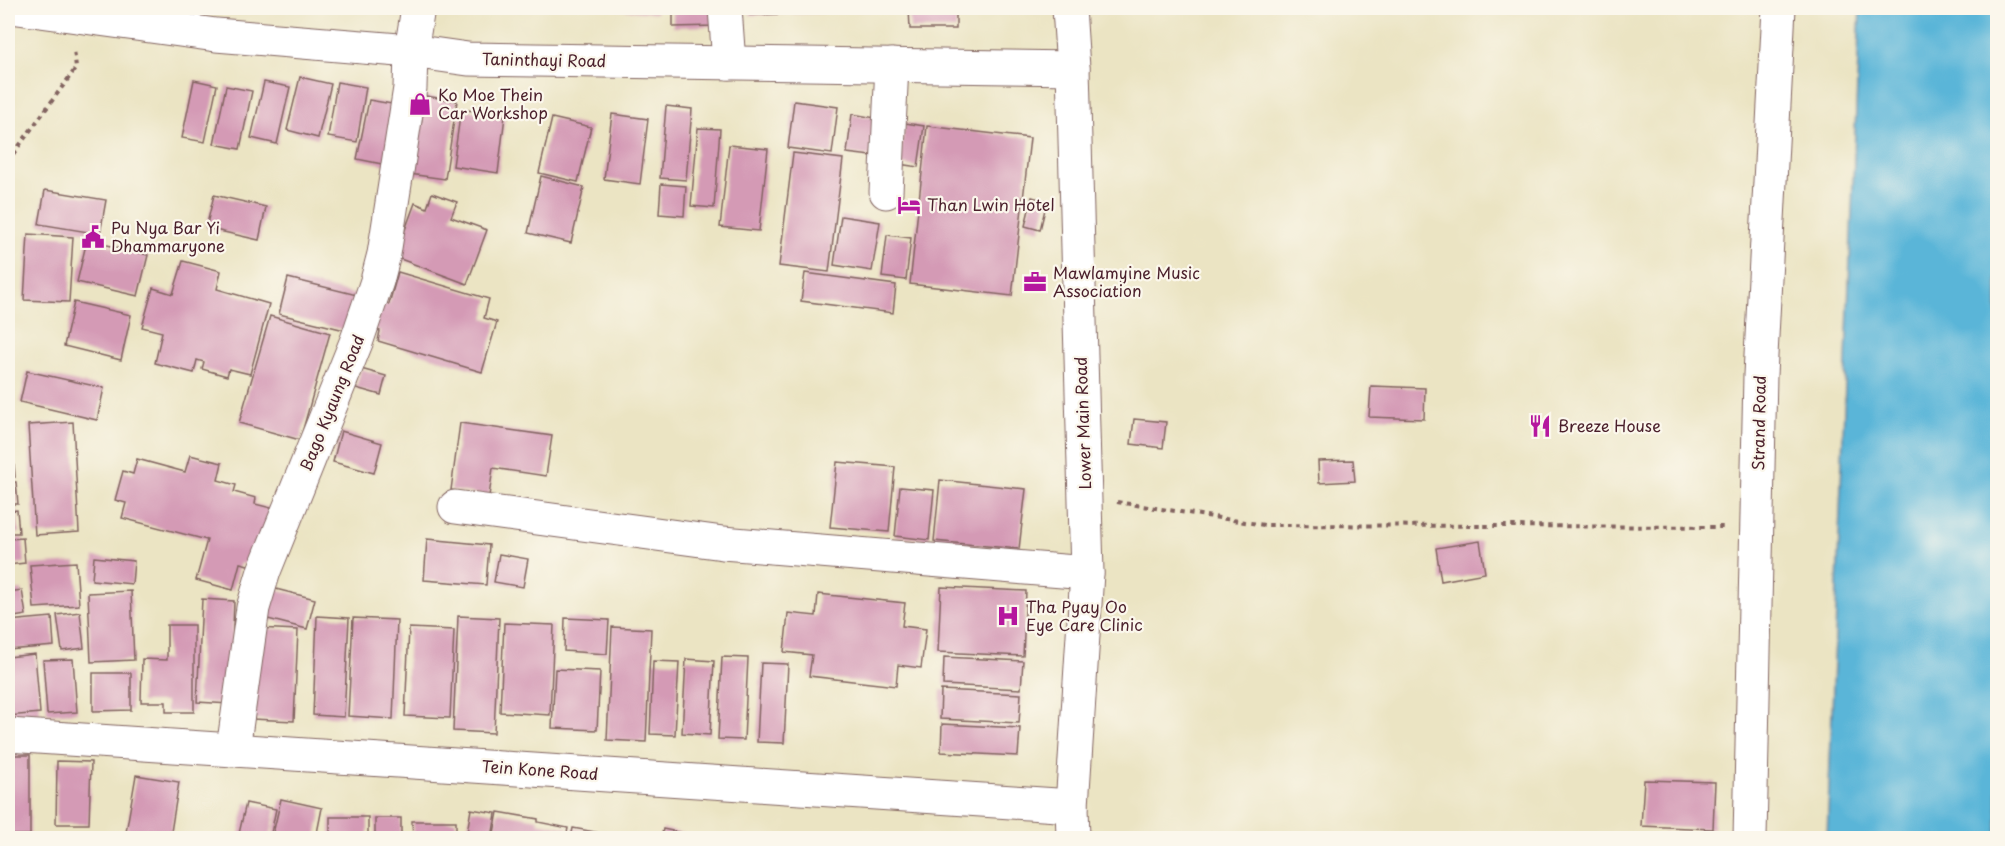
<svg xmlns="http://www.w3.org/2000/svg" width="2005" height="846" viewBox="0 0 2005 846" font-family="'Playpen Sans',sans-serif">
	<rect width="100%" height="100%" fill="#fbf7ec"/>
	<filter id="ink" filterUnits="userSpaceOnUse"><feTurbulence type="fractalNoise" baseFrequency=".0167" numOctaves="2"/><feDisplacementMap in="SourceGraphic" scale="12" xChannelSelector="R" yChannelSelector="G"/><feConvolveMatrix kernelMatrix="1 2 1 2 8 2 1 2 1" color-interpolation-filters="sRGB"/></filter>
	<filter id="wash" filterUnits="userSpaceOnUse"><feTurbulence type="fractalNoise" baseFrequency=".008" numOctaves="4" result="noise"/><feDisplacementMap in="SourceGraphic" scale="24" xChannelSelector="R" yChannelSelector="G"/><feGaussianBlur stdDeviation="1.35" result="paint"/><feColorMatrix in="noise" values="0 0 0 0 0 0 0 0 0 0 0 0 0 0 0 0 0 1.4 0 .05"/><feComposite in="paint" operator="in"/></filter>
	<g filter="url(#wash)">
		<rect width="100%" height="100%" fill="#ebe4c3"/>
		<polygon fill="#5ab5d8" stroke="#526a82" stroke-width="1.5" points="1860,8 1997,8 1997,838 1827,838"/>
		<g id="blocks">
			<g fill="#d49ab5">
				<polygon points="614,8 657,8 656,13 614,9"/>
				<polygon points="673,8 714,8 714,26 673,27"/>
				<polygon points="750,8 822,8 823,13 750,15"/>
				<polygon points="848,8 887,8 887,10 848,11"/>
				<polygon points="909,8 956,8 956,29 910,29"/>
				<polygon points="300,77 331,84 318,138 287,130"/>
				<polygon points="194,80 217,85 205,142 182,138"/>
				<polygon points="264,82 290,87 277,144 251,138"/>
				<polygon points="337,82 366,87 357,142 328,137"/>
				<polygon points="226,86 252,91 240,149 214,144"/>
				<polygon points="414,94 457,101 445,179 402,173"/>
				<polygon points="369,100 404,106 392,166 357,159"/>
				<polygon points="794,101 838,107 832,154 788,148"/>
				<polygon points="666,106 692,109 686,180 660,178"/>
				<polygon points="461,109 505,116 498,173 453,166"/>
				<polygon points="612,114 648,119 640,184 604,179"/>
				<polygon points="852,114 876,118 871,156 847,153"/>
				<polygon points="552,118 591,127 578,182 539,173"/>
				<polygon points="905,123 924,126 918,167 899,164"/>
				<polygon points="927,126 1030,138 1012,296 910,284"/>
				<polygon points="698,128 720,129 714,208 691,206"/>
				<polygon points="729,145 768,149 759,231 720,227"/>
				<polygon points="793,153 843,159 829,272 779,266"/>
				<polygon points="541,176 584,187 571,243 528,233"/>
				<polygon points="661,184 686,186 684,216 659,214"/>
				<polygon points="45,190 106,200 100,234 39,224"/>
				<polygon points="432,193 457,202 451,217 487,230 467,284 395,257 415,203 427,208"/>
				<polygon points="214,195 266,207 259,240 206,228"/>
				<polygon points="1032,197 1047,201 1040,230 1025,226"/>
				<polygon points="841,216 880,222 872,271 834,265"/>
				<polygon points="28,234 73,237 69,302 24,300"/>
				<polygon points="887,235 911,238 906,280 882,277"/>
				<polygon points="87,240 148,255 138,296 77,282"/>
				<polygon points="183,261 221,271 217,289 269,304 250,374 229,369 227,376 202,369 204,362 197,360 194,373 155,363 162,332 142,327 153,288 173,294"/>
				<polygon points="398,272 489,299 484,318 497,322 482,372 378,341 380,331 374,329 381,302 389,304"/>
				<polygon points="805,273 896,285 893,313 801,301"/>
				<polygon points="288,278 361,296 353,332 279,314"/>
				<polygon points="74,302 131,315 121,360 64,346"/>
				<polygon points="270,316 330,333 300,440 239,423"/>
				<polygon points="361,369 386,376 381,395 356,388"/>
				<polygon points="27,371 104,388 97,420 20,402"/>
				<polygon points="1371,386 1425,388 1424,419 1369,417"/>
				<polygon points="1134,419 1166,422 1163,448 1131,444"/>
				<polygon points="73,422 79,532 35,535 28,425"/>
				<polygon points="460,423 552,436 546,476 493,468 489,496 451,490"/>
				<polygon points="341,431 382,443 374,473 333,462"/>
				<polygon points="8,450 13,450 15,477 8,478"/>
				<polygon points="190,455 222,463 218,480 236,485 234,492 256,498 255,504 275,509 260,568 240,563 233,590 196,580 207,540 122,518 126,503 115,500 123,471 133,474 137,459 185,472"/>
				<polygon points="1353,460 1355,481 1319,483 1318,461"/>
				<polygon points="837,462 895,467 889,532 830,527"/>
				<polygon points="940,480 1026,489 1019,549 934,541"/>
				<polygon points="8,482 16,482 18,504 8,504"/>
				<polygon points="900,487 934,490 929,540 895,536"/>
				<polygon points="17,510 19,533 8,533 8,511"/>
				<polygon points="23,538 25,563 8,565 8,539"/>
				<polygon points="427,539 489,545 486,585 424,580"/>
				<polygon points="1480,541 1485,573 1441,581 1436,548"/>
				<polygon points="499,554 528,559 523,587 494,582"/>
				<polygon points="94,557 134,561 132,584 92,580"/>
				<polygon points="76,562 79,605 34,608 30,565"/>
				<polygon points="941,587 1026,591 1023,656 938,652"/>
				<polygon points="272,588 315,599 307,629 264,618"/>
				<polygon points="22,590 26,615 8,618 8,592"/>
				<polygon points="131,591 134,660 91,662 88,593"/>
				<polygon points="818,594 905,603 902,626 926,629 921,668 898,665 896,686 809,676 812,655 784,652 788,613 816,616"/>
				<polygon points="202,599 234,601 230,704 197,702"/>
				<polygon points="80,612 84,648 62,651 57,615"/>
				<polygon points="317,616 349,618 344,717 313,715"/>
				<polygon points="458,616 499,618 494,733 453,731"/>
				<polygon points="52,617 54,646 8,650 8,621"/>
				<polygon points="353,618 397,620 393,719 348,716"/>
				<polygon points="565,618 609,620 607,654 564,651"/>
				<polygon points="504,623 554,625 550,715 500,712"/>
				<polygon points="167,625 194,625 194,712 166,712 166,702 141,702 142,659 167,660"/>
				<polygon points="612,627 651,629 646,742 607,740"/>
				<polygon points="256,628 298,630 294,721 252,719"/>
				<polygon points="409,628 454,630 450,718 405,716"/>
				<polygon points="35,654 40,713 8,716 8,657"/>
				<polygon points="722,657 748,658 744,740 718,739"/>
				<polygon points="944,657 1023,661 1021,689 943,685"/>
				<polygon points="73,659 77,712 47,714 43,660"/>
				<polygon points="686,659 714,661 710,735 682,733"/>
				<polygon points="653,661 679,662 675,735 650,734"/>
				<polygon points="761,663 788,664 784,743 757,742"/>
				<polygon points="555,669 600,671 597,730 552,728"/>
				<polygon points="93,673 131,673 131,710 93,711"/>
				<polygon points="941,690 1021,694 1019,723 940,719"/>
				<polygon points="942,724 1020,728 1018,756 941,752"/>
				<rect x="8" y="755" width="22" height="80"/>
				<polygon points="57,761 91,762 89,824 56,824"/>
				<polygon points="136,775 179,782 170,838 125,838"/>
				<polygon points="1644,780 1715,782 1713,829 1641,826"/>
				<polygon points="281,799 322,808 316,838 272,838"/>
				<polygon points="246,803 276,809 270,838 238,838"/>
				<polygon points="471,809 496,813 492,838 466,838"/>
				<polygon points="498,812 538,819 538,822 568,828 566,838 493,838"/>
				<rect x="330" y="817" width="38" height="21"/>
				<rect x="375" y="818" width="26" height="20"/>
				<polygon points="412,821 456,821 456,838 413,838"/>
				<polygon points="573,828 606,834 605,838 571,838"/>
				<polygon points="663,829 696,836 695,838 661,838"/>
				<polygon points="1663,833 1696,835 1696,838 1663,838"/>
			</g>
		</g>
	</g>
	<g filter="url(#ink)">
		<use href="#blocks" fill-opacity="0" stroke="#826460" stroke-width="1.5"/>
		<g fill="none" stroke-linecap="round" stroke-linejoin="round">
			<g stroke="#826460" stroke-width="35">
				<g id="minor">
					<polyline points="18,8 216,35 411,51 468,59 1073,68"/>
					<polyline points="725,8 729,63"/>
					<polyline points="886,192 892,65"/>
					<polyline points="455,507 723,543 1087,573"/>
					<polyline points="8,735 1072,806"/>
					<polyline points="233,749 253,608 264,571 357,340 377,281 384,254 410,88 411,51 418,8"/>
				</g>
			</g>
			<g stroke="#826460" stroke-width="35">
				<g id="major">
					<polyline points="1069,8 1073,68 1087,573 1072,806 1073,838"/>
					<polyline points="1750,838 1760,375 1779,8"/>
				</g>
			</g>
			<g stroke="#826460" stroke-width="4" stroke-dasharray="4.5 4.5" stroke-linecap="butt">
				<polyline points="8,161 76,68 74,49"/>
				<polyline points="1117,502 1264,525 1723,527"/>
			</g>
			<use href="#minor" stroke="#fff" stroke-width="33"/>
			<use href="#major" stroke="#fff" stroke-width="33"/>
		</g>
	</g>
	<defs>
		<g id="shop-bare" transform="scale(1.8)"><path d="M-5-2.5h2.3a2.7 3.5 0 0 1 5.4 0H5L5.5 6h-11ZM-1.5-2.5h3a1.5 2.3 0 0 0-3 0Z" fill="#b5179e" stroke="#fbf7ec" stroke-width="2.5" paint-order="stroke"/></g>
		<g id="hotel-bare" transform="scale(1.8)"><path d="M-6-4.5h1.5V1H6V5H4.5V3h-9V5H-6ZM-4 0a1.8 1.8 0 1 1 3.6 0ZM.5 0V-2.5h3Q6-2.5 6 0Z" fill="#b5179e" stroke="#fbf7ec" stroke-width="2.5" paint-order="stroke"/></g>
		<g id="civic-bare" transform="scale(1.8)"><path d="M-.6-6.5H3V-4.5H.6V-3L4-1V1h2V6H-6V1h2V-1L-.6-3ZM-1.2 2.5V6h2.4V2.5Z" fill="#b5179e" stroke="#fbf7ec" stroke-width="2.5" paint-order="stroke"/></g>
		<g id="office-bare" transform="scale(1.8)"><path d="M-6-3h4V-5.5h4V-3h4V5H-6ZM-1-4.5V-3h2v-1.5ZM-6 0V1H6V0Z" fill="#b5179e" stroke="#fbf7ec" stroke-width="2.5" paint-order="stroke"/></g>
		<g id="restaurant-bare" transform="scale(1.8)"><path d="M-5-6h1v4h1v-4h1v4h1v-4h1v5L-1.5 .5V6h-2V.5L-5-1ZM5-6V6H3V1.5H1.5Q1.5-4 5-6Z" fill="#b5179e" stroke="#fbf7ec" stroke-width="2.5" paint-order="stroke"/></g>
		<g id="hospital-bare" transform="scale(1.8)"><path d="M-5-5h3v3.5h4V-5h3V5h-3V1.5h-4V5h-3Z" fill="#b5179e" stroke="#fbf7ec" stroke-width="2.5" paint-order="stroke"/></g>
	</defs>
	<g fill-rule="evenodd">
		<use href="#shop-bare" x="420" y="104"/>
		<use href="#hotel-bare" x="909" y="205"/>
		<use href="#civic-bare" x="93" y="237"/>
		<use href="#office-bare" x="1035" y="282"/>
		<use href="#restaurant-bare" x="1540" y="426"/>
		<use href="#hospital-bare" x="1008" y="616"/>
	</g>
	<g text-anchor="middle" stroke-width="4.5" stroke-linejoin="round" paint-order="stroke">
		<g font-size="16" fill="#4a1f2b" stroke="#fbf7ec">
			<text transform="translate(544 60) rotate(1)" y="6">Taninthayi Road</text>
			<text transform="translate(332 403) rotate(-68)" y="6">Bago Kyaung Road</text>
			<text transform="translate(1083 423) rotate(-92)" y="6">Lower Main Road</text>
			<text transform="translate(1759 423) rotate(-89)" y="6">Strand Road</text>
			<text transform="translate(540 770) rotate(4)" y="6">Tein Kone Road</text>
		</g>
		<g font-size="16" fill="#4a1f2b" stroke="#fbf7ec" text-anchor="start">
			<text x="438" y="101">Ko Moe Thein<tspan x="438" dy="18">Car Workshop</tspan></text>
			<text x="927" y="211">Than Lwin Hotel</text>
			<text x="111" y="234">Pu Nya Bar Yi<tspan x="111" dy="18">Dhammaryone</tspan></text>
			<text x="1053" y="279">Mawlamyine Music<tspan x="1053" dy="18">Association</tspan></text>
			<text x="1558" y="432">Breeze House</text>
			<text x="1026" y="613">Tha Pyay Oo<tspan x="1026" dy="18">Eye Care Clinic</tspan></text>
		</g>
	</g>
	<rect width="2005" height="846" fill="none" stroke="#fbf7ec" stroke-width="30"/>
</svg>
